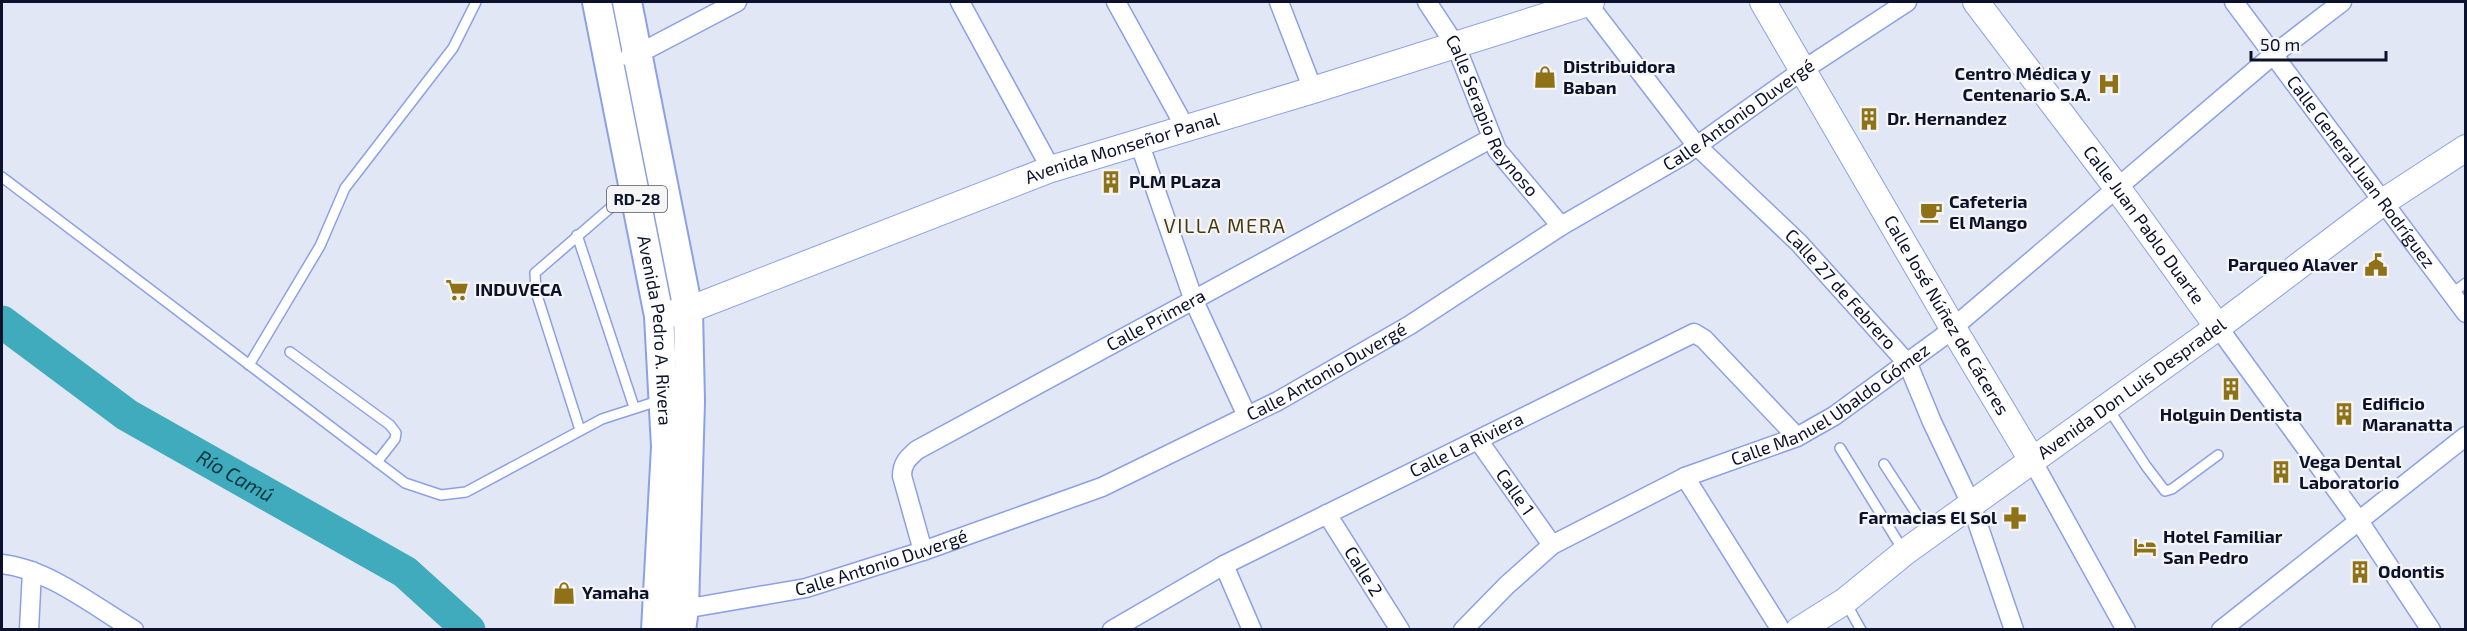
<svg xmlns="http://www.w3.org/2000/svg" width="2467" height="631" viewBox="0 0 2467 631" font-family="'Exo 2',sans-serif">
	<rect width="100%" height="100%" fill="#e2e7f6"/>
	<g fill="none" stroke-linecap="round" stroke-linejoin="round">
		<path stroke="#3fabbd" stroke-width="33" id="s1" d="M2,322l125,93 278,157 64,58"/>
		<g stroke="#8ba1e5" stroke-width="12">
			<g id="service">
				<polyline points="2,177 405,483 441,495 466,492 602,419 661,400"/>
				<polyline points="577,235 634,407"/>
				<polyline points="2451,294 2466,283"/>
				<polyline points="290,352 390,425 396,433 395,439 377,462"/>
				<polyline points="249,365 320,246 345,188 453,48 476,2"/>
				<polyline points="2108,408 2146,466 2165,491 2172,489 2218,455"/>
				<polyline points="580,430 536,292 535,273 631,190"/>
				<polyline points="1840,448 1903,550"/>
				<polyline points="1884,464 1916,513 1930,530"/>
				<polyline points="1846,603 1861,630"/>
			</g>
		</g>
		<g stroke="#8ba1e5" stroke-width="21">
			<g id="minor">
				<polyline points="960,2 1051,169"/>
				<polyline points="1116,2 1185,127"/>
				<polyline points="1279,2 1313,90"/>
				<path id="s2" d="M1427,2l29,44 41,104 64,76"/>
				<path id="s3" d="M2234,2l232,311"/>
				<path id="s4" d="M1588,4l109,142 102,97 109,121 24,58 39,82 43,126"/>
				<polyline points="629,57 636,55 737,2"/>
				<polyline points="1139,142 1194,301 1247,416"/>
				<polyline points="2218,327 2359,521 2431,630"/>
				<path id="s5" d="M1478,440l74,105"/>
				<polyline points="2032,460 2126,630"/>
				<polyline points="1685,477 1781,630"/>
				<path id="s6" d="M1327,514l73,116"/>
				<path id="s7" d="M923,551l-21,-75c0,-13 6,-18 15,-26l575,-312"/>
				<path d="M2,564c46,5 92,42 132,66"/>
				<polyline points="1224,565 1252,630"/>
				<path id="s8" d="M675,609h9l122,-21 117,-37 179,-64 176,-86 132,-76 151,-99 123,-71 119,-85 104,-68"/>
				<polyline points="29,630 32,571"/>
				<path id="s9" d="M1112,630l112,-65 470,-232 10,6 93,98"/>
				<path id="s10" d="M1463,630l44,-45 45,-40 133,-68 112,-40 37,-21 107,-78 332,-283 69,-53"/>
				<polyline points="2221,630 2466,436"/>
			</g>
		</g>
		<g stroke="#8ba1e5" stroke-width="28">
			<g id="secondary">
				<path id="s11" d="M1763,2l190,326 79,132"/>
				<path id="s12" d="M1976,2l142,187 100,138"/>
				<path id="s13" d="M669,314l19,-4 363,-141 262,-79 278,-88"/>
				<path id="s14" d="M1799,630l46,-29 60,-49 313,-225 165,-125 83,-54"/>
			</g>
		</g>
		<g stroke="#8ba1e5" stroke-width="32">
			<g id="primary">
				<path id="s15" d="M597,2l62,314 7,131 -10,183"/>
				<polyline points="627,2 688,310 690,402 684,609 681,630"/>
			</g>
		</g>
		<use href="#service" stroke="#fff" stroke-width="9"/>
		<use href="#minor" stroke="#fff" stroke-width="18"/>
		<use href="#secondary" stroke="#fff" stroke-width="26"/>
		<use href="#primary" stroke="#fff" stroke-width="28"/>
	</g>
	<defs>
		<g id="shop-bare" transform="scale(1.8)"><path d="M-5-2.5h2.3a2.7 3.5 0 0 1 5.4 0H5L5.5 6h-11ZM-1.5-2.5h3a1.5 2.3 0 0 0-3 0Z" fill="#8f7217" stroke="#f5f5f5" stroke-width="2.5" paint-order="stroke"/></g>
		<g id="hospital-bare" transform="scale(1.8)"><path d="M-5-5h3v3.5h4V-5h3V5h-3V1.5h-4V5h-3Z" fill="#8f7217" stroke="#f5f5f5" stroke-width="2.5" paint-order="stroke"/></g>
		<g id="building-bare" transform="scale(1.8)"><path d="M-4-6H4V6H1V3H-1V6H-4ZM-2.5-4.3h1.7v1.8h-1.7ZM.8-4.3h1.7v1.8H.8ZM-2.5-1h1.7V.8h-1.7ZM.8-1h1.7V.8H.8Z" fill="#8f7217" stroke="#f5f5f5" stroke-width="2.5" paint-order="stroke"/></g>
		<g id="cafe-bare" transform="scale(1.8)"><path d="M-5.5-4.5H6V0H3Q3 3.5 0 3.5H-2.5Q-5.5 3.5-5.5 0ZM3-3.2v2h1.7v-2ZM-6 4.5H4V6H-6Z" fill="#8f7217" stroke="#f5f5f5" stroke-width="2.5" paint-order="stroke"/></g>
		<g id="civic-bare" transform="scale(1.8)"><path d="M-.6-6.5H3V-4.5H.6V-3L4-1V1h2V6H-6V1h2V-1L-.6-3ZM-1.2 2.5V6h2.4V2.5Z" fill="#8f7217" stroke="#f5f5f5" stroke-width="2.5" paint-order="stroke"/></g>
		<g id="supermarket-bare" transform="scale(1.8)"><path d="M-6-5.5h2.5l.6 2H6L4.5 2H-2.5L-4.4-4H-6ZM-1.5 3.2a1.3 1.3 0 1 0 .1 0ZM3 3.2a1.3 1.3 0 1 0 .1 0Z" fill="#8f7217" stroke="#f5f5f5" stroke-width="2.5" paint-order="stroke"/></g>
		<g id="pharmacy-bare" transform="scale(1.8)"><path d="M-2-6h4v4h4v4h-4v4h-4v-4h-4v-4h4Z" fill="#8f7217" stroke="#f5f5f5" stroke-width="2.5" paint-order="stroke"/></g>
		<g id="hotel-bare" transform="scale(1.8)"><path d="M-6-4.5h1.5V1H6V5H4.5V3h-9V5H-6ZM-4 0a1.8 1.8 0 1 1 3.6 0ZM.5 0V-2.5h3Q6-2.5 6 0Z" fill="#8f7217" stroke="#f5f5f5" stroke-width="2.5" paint-order="stroke"/></g>
	</defs>
	<g fill-rule="evenodd">
		<use href="#shop-bare" x="1545" y="77"/>
		<use href="#hospital-bare" x="2109" y="84"/>
		<use href="#building-bare" x="1869" y="119"/>
		<use href="#building-bare" x="1111" y="182"/>
		<use href="#cafe-bare" x="1931" y="212"/>
		<use href="#civic-bare" x="2376" y="265"/>
		<use href="#supermarket-bare" x="457" y="290"/>
		<use href="#building-bare" x="2231" y="389"/>
		<use href="#building-bare" x="2344" y="414"/>
		<use href="#building-bare" x="2281" y="472"/>
		<use href="#pharmacy-bare" x="2015" y="518"/>
		<use href="#hotel-bare" x="2145" y="547"/>
		<use href="#building-bare" x="2360" y="572"/>
		<use href="#shop-bare" x="564" y="593"/>
	</g>
	<g text-anchor="middle" stroke-width="4.5" stroke-linejoin="round" paint-order="stroke">
		<rect fill="#f5f5f5" stroke="#525668" stroke-width="1.5" x="607" y="186" width="60" height="26" rx="4.5"/>
		<g font-size="16" font-weight="bold" fill="#0c122b">
			<text x="637" y="205">RD-28</text>
		</g>
		<g font-size="18" font-weight="bold" fill="#0c122b" stroke="#f5f5f5" text-anchor="start">
			<text x="1563" y="73">Distribuidora<tspan x="1563" dy="21">Baban</tspan></text>
			<text x="2091" y="80" text-anchor="end">Centro Médica y<tspan x="2091" dy="21">Centenario S.A.</tspan></text>
			<text x="1887" y="125">Dr. Hernandez</text>
			<text x="1129" y="188">PLM PLaza</text>
			<text x="1949" y="208">Cafeteria<tspan x="1949" dy="21">El Mango</tspan></text>
			<text x="2358" y="271" text-anchor="end">Parqueo Alaver</text>
			<text x="475" y="296">INDUVECA</text>
			<text x="2362" y="410">Edificio<tspan x="2362" dy="21">Maranatta</tspan></text>
			<text x="2231" y="421" text-anchor="middle">Holguin Dentista</text>
			<text x="2299" y="468">Vega Dental<tspan x="2299" dy="21">Laboratorio</tspan></text>
			<text x="1997" y="524" text-anchor="end">Farmacias El Sol</text>
			<text x="2163" y="543">Hotel Familiar<tspan x="2163" dy="21">San Pedro</tspan></text>
			<text x="2378" y="578">Odontis</text>
			<text x="582" y="599">Yamaha</text>
		</g>
		<g font-size="18" fill="#0c122b" stroke="#f5f5f5">
			<text dy="6" stroke="none"><textPath href="#s2" startOffset="132">Calle Serapio Reynoso</textPath></text>
			<text dy="6" stroke="none"><textPath href="#s8" startOffset="1184">Calle Antonio Duvergé</textPath></text>
			<text dy="6" stroke="none"><textPath href="#s13" startOffset="483">Avenida Monseñor Panal</textPath></text>
			<text dy="6" stroke="none"><textPath href="#s3" startOffset="212">Calle General Juan Rodríguez</textPath></text>
			<text dy="6" stroke="none"><textPath href="#s12" startOffset="279">Calle Juan Pablo Duarte</textPath></text>
			<text dy="6" stroke="none"><textPath href="#s4" startOffset="382">Calle 27 de Febrero</textPath></text>
			<text dy="6" stroke="none"><textPath href="#s11" startOffset="363">Calle José Núñez de Cáceres</textPath></text>
			<text dy="6" stroke="none"><textPath href="#s7" startOffset="381">Calle Primera</textPath></text>
			<text dy="6" stroke="none"><textPath href="#s15" startOffset="334">Avenida Pedro A. Rivera</textPath></text>
			<text dy="6" stroke="none"><textPath href="#s8" startOffset="698">Calle Antonio Duvergé</textPath></text>
			<text dy="6" stroke="none"><textPath href="#s14" startOffset="411">Avenida Don Luis Despradel</textPath></text>
			<text dy="6" stroke="none"><textPath href="#s10" startOffset="436">Calle Manuel Ubaldo Gómez</textPath></text>
			<text dy="6" stroke="none"><textPath href="#s9" startOffset="400">Calle La Riviera</textPath></text>
			<text dy="6" stroke="none"><textPath href="#s5" startOffset="64">Calle 1</textPath></text>
			<text dy="6" stroke="none"><textPath href="#s8" startOffset="212">Calle Antonio Duvergé</textPath></text>
			<text dy="6" stroke="none"><textPath href="#s6" startOffset="68">Calle 2</textPath></text>
		</g>
		<g font-size="20" letter-spacing="1.5" fill="#483a11" stroke="#f5f5f5">
			<text x="1225" y="233">VILLA MERA</text>
		</g>
		<g font-size="20" font-style="italic" fill="#01363d" stroke="#f5f5f5">
			<text dy="7" stroke="none"><textPath href="#s1" startOffset="280">Río Camú</textPath></text>
		</g>
	</g>
	<rect width="2467" height="631" fill="none" stroke="#0c122b" stroke-width="6"/>
	<path d="M2251 51v9h135v-9" fill="none" stroke="#0c122b" stroke-width="3"/>
	<text x="2260" y="51" font-size="18" fill="#0c122b" stroke="#f5f5f5" stroke-width="4.5" paint-order="stroke">50 m</text>
</svg>
